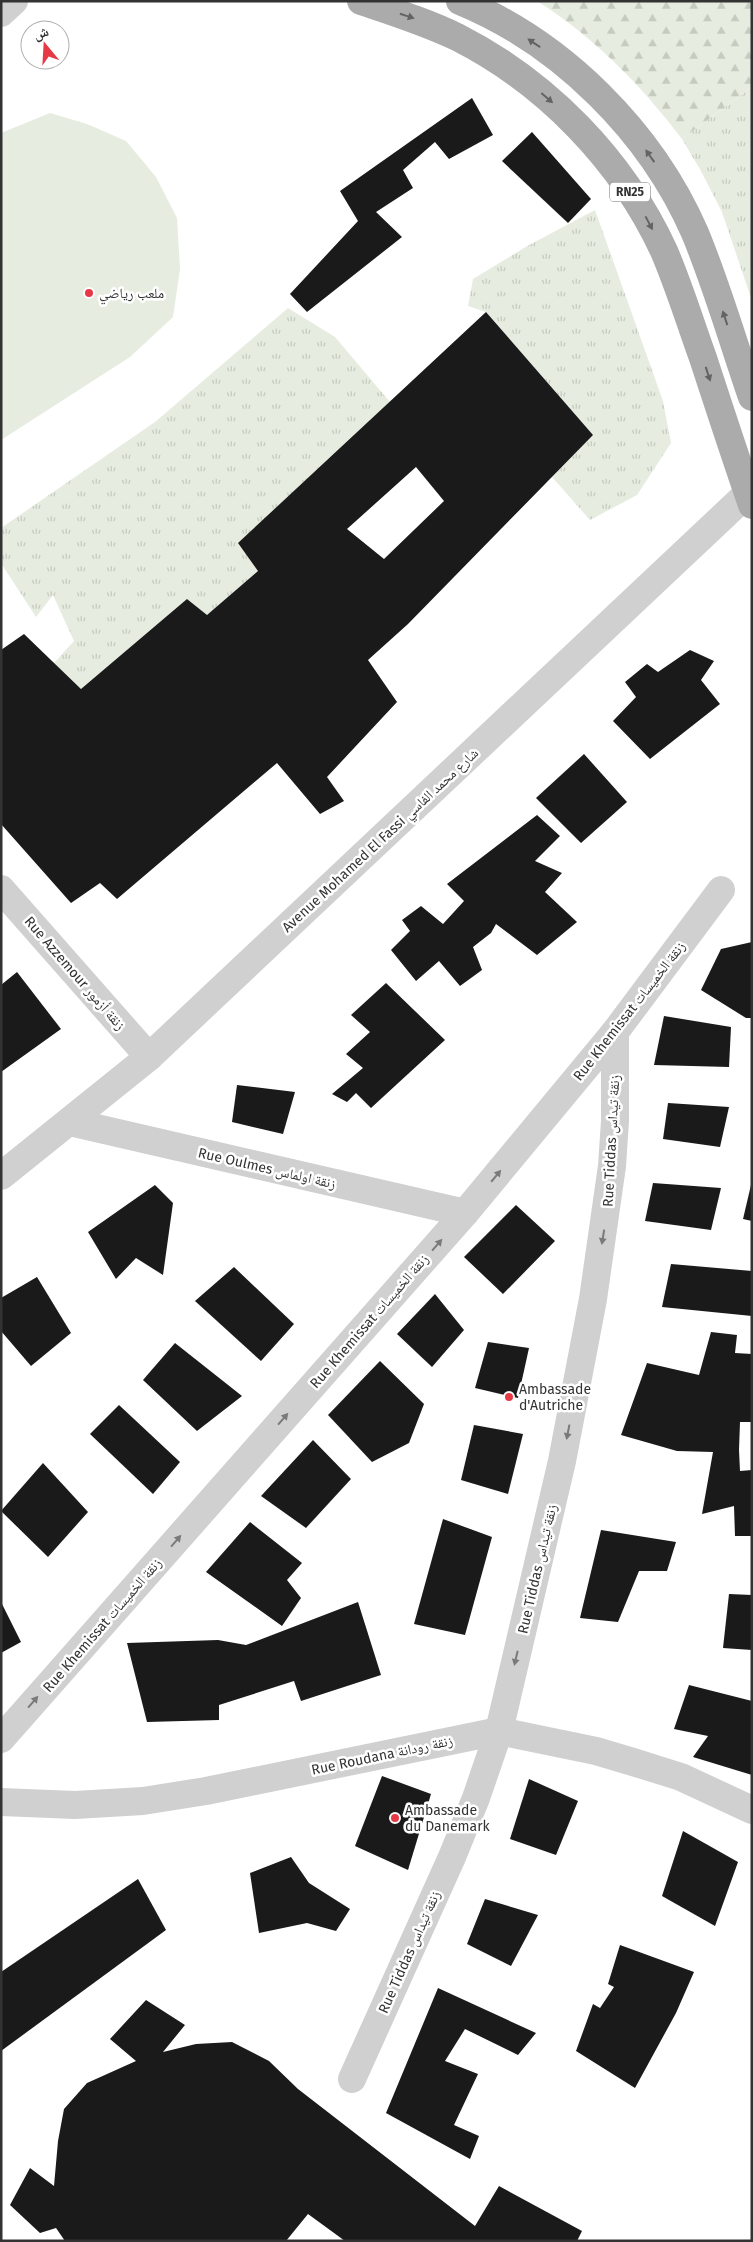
<svg xmlns="http://www.w3.org/2000/svg" width="753" height="2242" viewBox="0 0 753 2242" font-family="'Fira Sans','Noto Naskh Arabic',sans-serif">
	<defs>
		<pattern id="grass-tufts" width="24" height="20" patternUnits="userSpaceOnUse" patternTransform="scale(1.25)"><rect width="24" height="20" fill="#e6ecdf"/><path d="M3 7l-1-3M5 7V3M7 7l1-3M15 17l-1-3M17 17v-4M19 17l1-3" fill="none" stroke="#c6cbc0"/></pattern>
		<pattern id="forest-firs" width="22" height="20" patternUnits="userSpaceOnUse" patternTransform="scale(1.25)"><rect width="22" height="20" fill="#e6ecdf"/><path d="M5 1l3.5 6h-7zM16 11l3.5 6h-7z" fill="#c6cbc0"/></pattern>
	</defs>
	<rect width="100%" height="100%" fill="#fff"/>
	<g fill="url(#grass-tufts)">
		<polygon points="752,87 752,301 722,212 701,171 682,139"/>
		<polygon points="595,210 663,401 671,443 637,495 590,520 552,477 593,435 486,312 468,306 473,279 529,245"/>
		<polygon points="288,308 335,337 390,402 239,543 258,571 207,615 187,599 81,689 54,663 74,641 53,595 36,617 1,563 1,528 155,422"/>
	</g>
	<path fill="url(#forest-firs)" d="M537,1h215v86l-70,52c-41,-54 -87,-101 -145,-138z"/>
	<polygon fill="#e6ecdf" points="50,113 87,124 126,141 156,177 177,218 180,269 173,317 130,357 1,440 1,133"/>
	<g fill="#1a1a1a" fill-rule="evenodd">
		<polygon points="472,98 493,135 449,159 435,142 403,170 413,188 376,212 402,237 307,312 290,294 358,221 340,191"/>
		<polygon points="532,132 591,199 568,223 502,161"/>
		<path d="M486,312l107,123 -185,189 -40,36 29,42 -70,75 17,24 -24,13 -43,-51 -160,136 -17,-16 -29,20 -70,-79v-174l23,-16 57,55 106,-90 20,16 51,-44 -20,-28zM416,467l28,34 -60,58 -37,-30z"/>
		<polygon points="690,650 714,661 701,680 720,704 650,759 613,721 636,697 625,682 647,664 658,672"/>
		<polygon points="584,754 627,802 581,843 536,798"/>
		<polygon points="537,815 560,836 535,861 562,873 545,892 577,922 537,955 496,924 491,933 473,947 482,970 460,986 439,961 416,981 391,950 410,931 402,920 421,906 443,924 464,901 447,884"/>
		<polygon points="752,942 752,1018 746,1018 701,990 721,949"/>
		<polygon points="17,972 61,1029 1,1072 1,985"/>
		<polygon points="386,983 445,1040 371,1108 356,1093 347,1102 332,1094 363,1068 346,1054 370,1032 351,1015"/>
		<polygon points="664,1016 731,1027 729,1067 654,1065"/>
		<polygon points="237,1085 295,1092 283,1134 232,1122"/>
		<polygon points="668,1103 729,1107 720,1147 663,1139"/>
		<polygon points="653,1183 721,1188 711,1230 645,1221"/>
		<polygon points="155,1185 173,1203 163,1275 136,1258 116,1279 88,1232"/>
		<polygon points="751,1185 752,1185 752,1221 743,1219"/>
		<polygon points="516,1205 555,1241 503,1294 464,1257"/>
		<polygon points="671,1264 752,1271 752,1316 662,1307"/>
		<polygon points="234,1267 294,1324 261,1361 195,1301"/>
		<polygon points="37,1277 71,1333 31,1366 1,1331 1,1298"/>
		<polygon points="435,1294 464,1330 432,1367 397,1334"/>
		<polygon points="711,1332 737,1335 735,1353 752,1354 752,1422 740,1422 739,1450 740,1471 752,1470 752,1536 735,1536 734,1506 702,1514 713,1452 677,1451 621,1435 647,1363 699,1375"/>
		<polygon points="488,1342 529,1348 518,1398 475,1388"/>
		<polygon points="175,1343 242,1396 197,1431 143,1380"/>
		<polygon points="380,1361 424,1404 409,1443 372,1462 328,1415"/>
		<polygon points="119,1405 180,1462 153,1494 90,1434"/>
		<polygon points="474,1425 523,1434 508,1494 461,1480"/>
		<polygon points="313,1440 351,1479 306,1528 261,1496"/>
		<polygon points="43,1463 88,1512 48,1557 1,1511"/>
		<polygon points="443,1519 492,1537 465,1635 414,1624"/>
		<polygon points="250,1522 302,1563 287,1580 301,1598 282,1626 206,1572"/>
		<polygon points="601,1530 676,1542 667,1571 639,1571 618,1622 580,1618"/>
		<polygon points="729,1594 752,1595 752,1650 723,1648"/>
		<polygon points="1,1602 21,1642 1,1653"/>
		<polygon points="358,1602 381,1675 301,1701 294,1681 219,1705 219,1720 147,1722 127,1643 218,1640 246,1645"/>
		<polygon points="689,1685 752,1701 752,1775 693,1757 708,1736 674,1729"/>
		<polygon points="382,1776 431,1794 408,1870 355,1846"/>
		<polygon points="529,1779 578,1801 556,1855 510,1839"/>
		<polygon points="683,1831 738,1862 715,1926 662,1896"/>
		<polygon points="291,1857 309,1883 350,1909 336,1931 307,1923 259,1933 250,1873"/>
		<polygon points="138,1879 166,1930 1,2051 1,1972"/>
		<polygon points="485,1899 538,1915 511,1966 467,1944"/>
		<polygon points="620,1945 694,1972 676,2013 635,2088 576,2051 593,2004 600,2008 614,1987 608,1984"/>
		<polygon points="438,1988 536,2033 518,2055 465,2029 445,2061 478,2074 454,2125 479,2136 470,2159 386,2113"/>
		<polygon points="146,2000 185,2025 163,2052 196,2044 232,2042 269,2061 298,2089 475,2226 499,2186 582,2231 577,2241 345,2241 308,2214 286,2241 65,2241 56,2228 40,2233 10,2205 30,2168 54,2186 58,2141 64,2109 87,2083 136,2061 110,2039"/>
	</g>
	<g fill="none" stroke-linecap="round" stroke-linejoin="round">
		<g stroke="#d0d0d0" stroke-width="28">
			<polyline points="1,13 14,1"/>
			<polyline points="1,889 149,1057"/>
			<polyline points="70,1122 465,1213"/>
			<polyline points="1,1176 149,1057 748,493"/>
			<polyline points="1,1739 465,1213 615,1032 721,890"/>
			<polyline points="1,1802 75,1805 143,1801 206,1791 499,1731 596,1751 633,1762 681,1777 752,1810"/>
			<polyline points="352,2079 452,1857 476,1798 499,1731 562,1461 593,1299 612,1166 615,1121 615,1032"/>
		</g>
		<g stroke="#ababab" stroke-width="28">
			<path d="M361,1c33,11 65,21 96,36 89,45 165,123 207,214 15,35 26,71 39,107 16,49 32,98 49,147"/>
			<path d="M460,1c102,42 191,131 235,232 22,53 38,109 57,164"/>
		</g>
	</g>
	<defs><path id="oneway-solid" d="M-6-.8H1V-3.2L6.5 0L1 3.2V.8H-6Z" transform="scale(1.25)"/></defs>
	<g fill="#636363">
		<use href="#oneway-solid" transform="translate(407 16) rotate(18)"/>
		<use href="#oneway-solid" transform="translate(534 43) rotate(-146)"/>
		<use href="#oneway-solid" transform="translate(547 98) rotate(41)"/>
		<use href="#oneway-solid" transform="translate(650 156) rotate(-125)"/>
		<use href="#oneway-solid" transform="translate(649 223) rotate(62)"/>
		<use href="#oneway-solid" transform="translate(725 318) rotate(-108)"/>
		<use href="#oneway-solid" transform="translate(708 374) rotate(72)"/>
	</g>
	<g fill="#7a7a7a">
		<use href="#oneway-solid" transform="translate(496 1176) rotate(-50)"/>
		<use href="#oneway-solid" transform="translate(603 1237) rotate(99)"/>
		<use href="#oneway-solid" transform="translate(437 1245) rotate(-49)"/>
		<use href="#oneway-solid" transform="translate(283 1419) rotate(-49)"/>
		<use href="#oneway-solid" transform="translate(568 1432) rotate(101)"/>
		<use href="#oneway-solid" transform="translate(176 1541) rotate(-49)"/>
		<use href="#oneway-solid" transform="translate(516 1658) rotate(103)"/>
		<use href="#oneway-solid" transform="translate(33 1702) rotate(-49)"/>
	</g>
	<g fill="#e63946" stroke="#fff" stroke-width="2">
		<circle cx="89" cy="293" r="5"/>
		<circle cx="509" cy="1397" r="5"/>
		<circle cx="395" cy="1818" r="5"/>
	</g>
	<g text-anchor="middle" stroke-width="5" stroke-linejoin="round" paint-order="stroke">
		<rect fill="#fff" stroke="#707070" stroke-width="1" x="610" y="182.5" width="40" height="19" rx="4"/>
		<g font-size="12" font-weight="bold" fill="#333">
			<text x="630" y="196">RN25</text>
		</g>
		<g font-size="14" fill="#333" stroke="#fff" text-anchor="start">
			<text x="99" y="298">ملعب رياضي</text>
			<text x="519" y="1394">Ambassade<tspan x="519" dy="16">d'Autriche</tspan></text>
			<text x="405" y="1815">Ambassade<tspan x="405" dy="16">du Danemark</tspan></text>
		</g>
		<g font-size="14" fill="#333" stroke="#fff">
			<text transform="translate(380 840) rotate(-43)" y="5">Avenue Mohamed El Fassi شارع محمد الفاسي</text>
			<text transform="translate(75 973) rotate(49)" y="5">Rue Azzemour زنقة أزمور</text>
			<text transform="translate(629 1011) rotate(-52)" y="5">Rue Khemissat زنقة الخميسات</text>
			<text transform="translate(611 1141) rotate(-87)" y="5">Rue Tiddas زنقة تيداس</text>
			<text transform="translate(267 1168) rotate(13)" y="5">Rue Oulmes زنقة اولماس</text>
			<text transform="translate(369 1321) rotate(-49)" y="5">Rue Khemissat زنقة الخميسات</text>
			<text transform="translate(537 1569) rotate(-77)" y="5">Rue Tiddas زنقة تيداس</text>
			<text transform="translate(102 1625) rotate(-49)" y="5">Rue Khemissat زنقة الخميسات</text>
			<text transform="translate(382 1755) rotate(-12)" y="5">Rue Roudana زنقة رودانة</text>
			<text transform="translate(409 1952) rotate(-66)" y="5">Rue Tiddas زنقة تيداس</text>
		</g>
	</g>
	<rect width="753" height="2242" fill="none" stroke="#333333" stroke-width="5"/>
	<g transform="translate(45 45) rotate(342)"><circle r="24" fill="#ffffff" stroke="#adadad"/>
	<path d="M0-4L9 19L0 12L-9 19Z" fill="#e63946"/>
	<text y="-8" font-size="14" font-weight="bold" text-anchor="middle" fill="#333333">ش</text>
	</g>
</svg>
